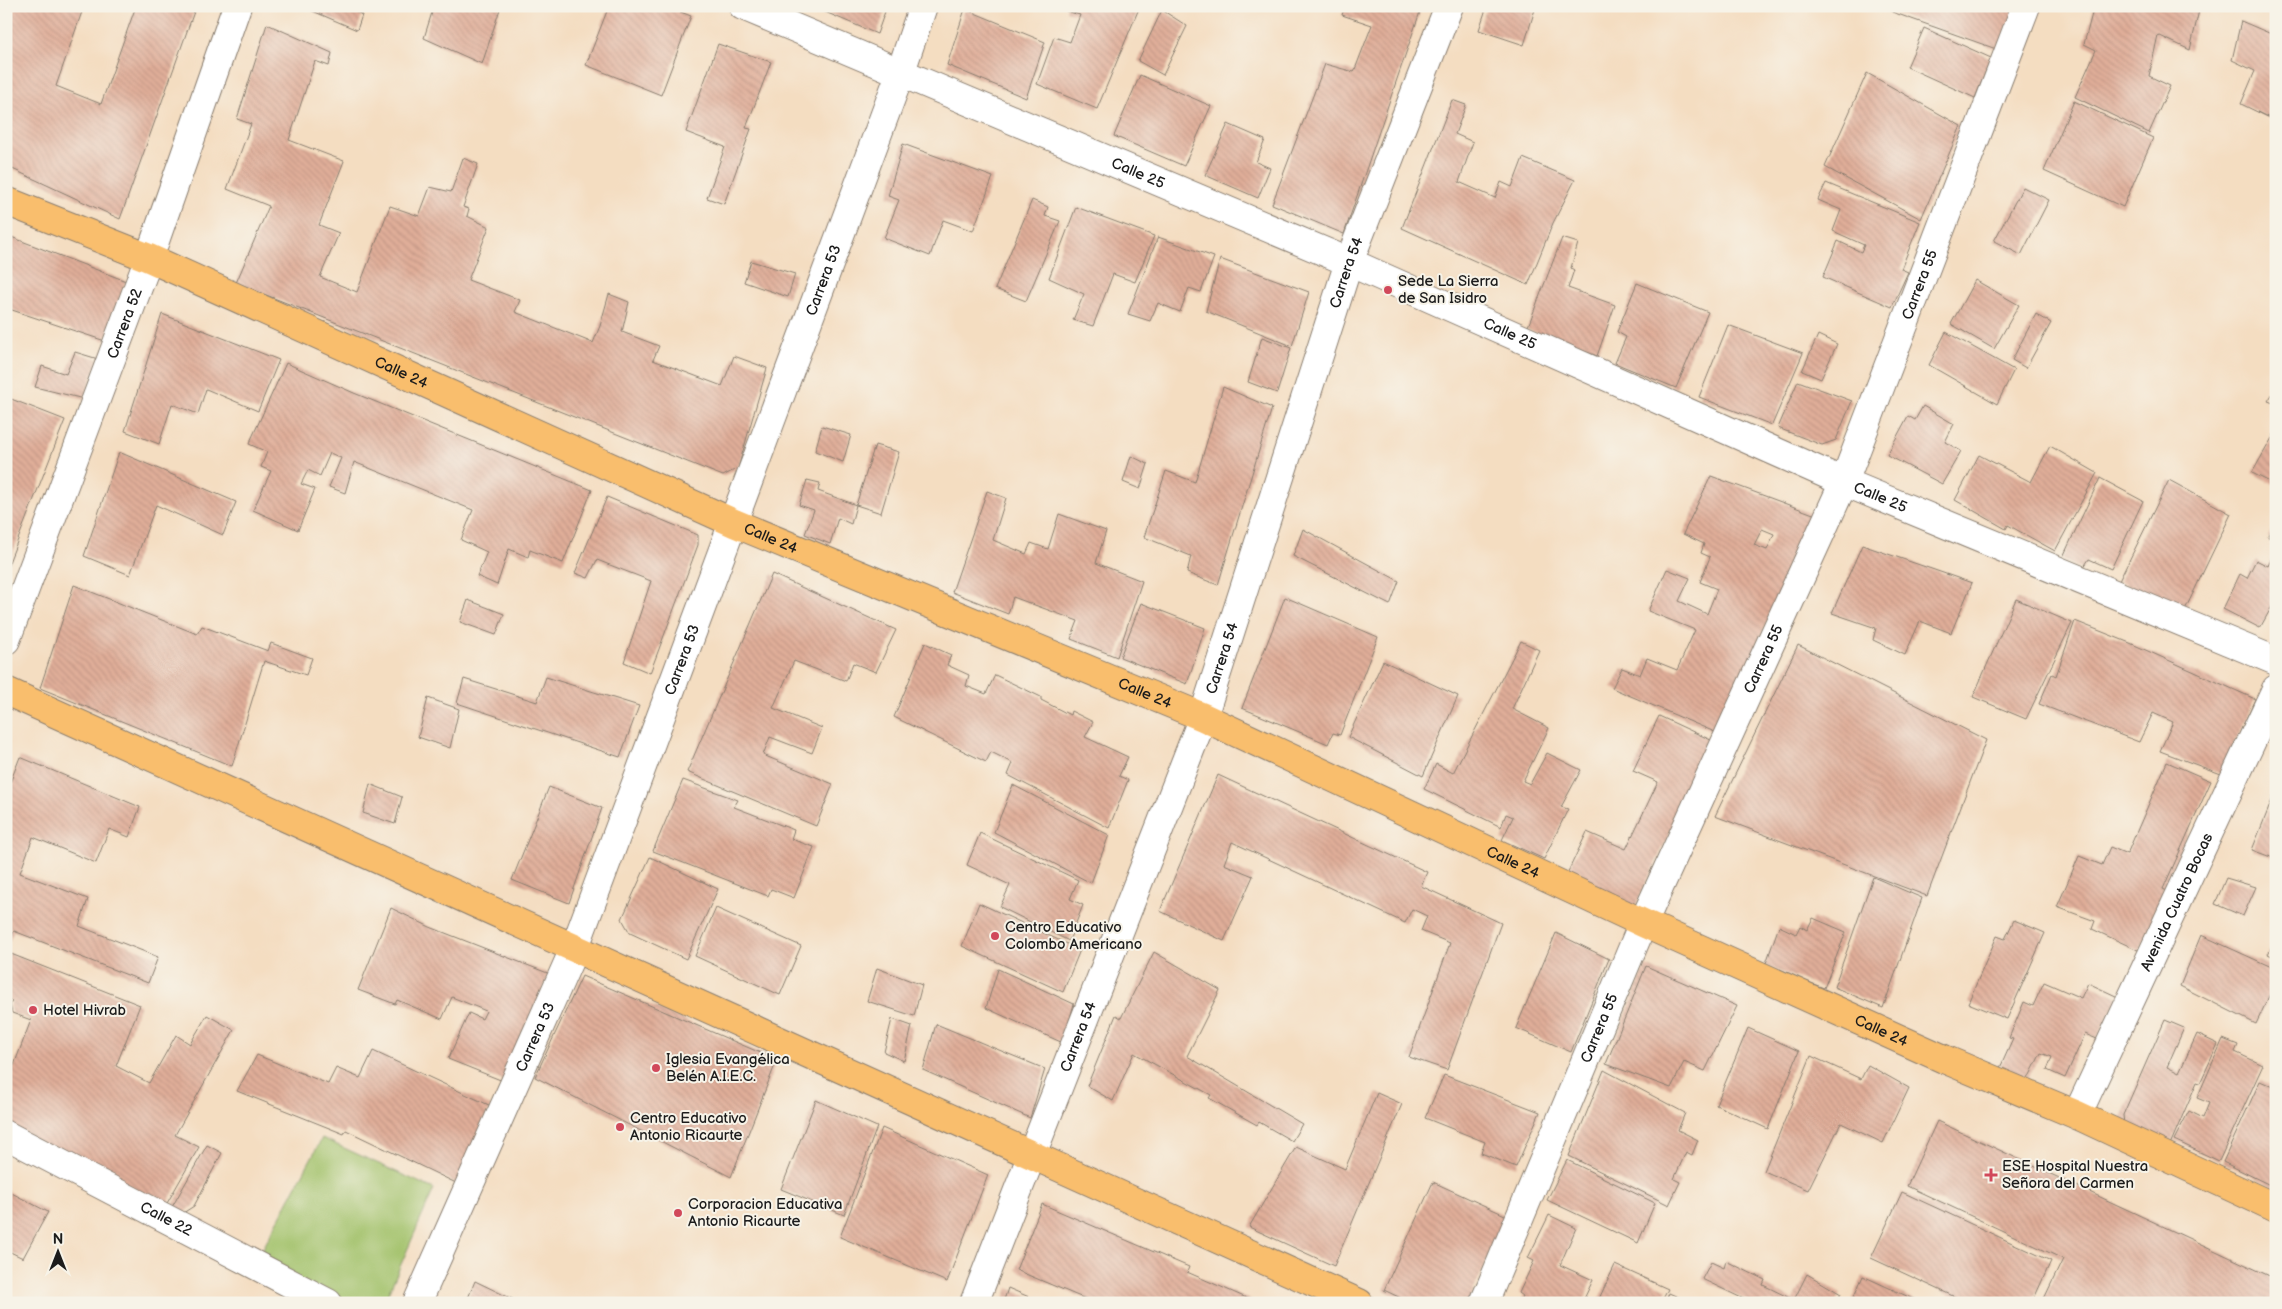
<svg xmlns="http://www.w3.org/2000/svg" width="2282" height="1309" viewBox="0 0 2282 1309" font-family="'Balsamiq Sans',sans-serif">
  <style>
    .park { fill: #a1c169; stroke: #5e6e42 }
    .building { fill: url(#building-back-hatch); fill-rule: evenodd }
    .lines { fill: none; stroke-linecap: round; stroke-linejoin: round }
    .minor-casing { stroke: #887c6e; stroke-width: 30 }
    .major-casing { stroke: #887c6e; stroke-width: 30 }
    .minor { stroke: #fff; stroke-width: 28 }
    .major { stroke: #f9be6d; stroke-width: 28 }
    .poi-dot { fill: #d1495b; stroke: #f7f3e8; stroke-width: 2 }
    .labels { text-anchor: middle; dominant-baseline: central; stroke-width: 4; stroke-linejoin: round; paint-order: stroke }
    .street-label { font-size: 15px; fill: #1c1c1c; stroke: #f7f3e8 }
    .poi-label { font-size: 15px; fill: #1c1c1c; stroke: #f7f3e8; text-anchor: start }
  </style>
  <defs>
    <pattern id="building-back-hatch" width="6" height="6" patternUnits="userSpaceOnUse" patternTransform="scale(1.25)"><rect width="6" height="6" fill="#e0ae99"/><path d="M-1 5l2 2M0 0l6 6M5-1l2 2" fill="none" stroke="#c09583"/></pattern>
  </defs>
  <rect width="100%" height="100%" fill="#f7f3e8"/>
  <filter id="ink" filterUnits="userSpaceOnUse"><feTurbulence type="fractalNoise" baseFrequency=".02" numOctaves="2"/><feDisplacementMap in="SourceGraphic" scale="10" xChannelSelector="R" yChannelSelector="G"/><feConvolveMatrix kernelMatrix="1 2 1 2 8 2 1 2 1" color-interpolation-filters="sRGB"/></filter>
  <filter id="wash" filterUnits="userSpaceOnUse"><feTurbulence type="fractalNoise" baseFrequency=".0096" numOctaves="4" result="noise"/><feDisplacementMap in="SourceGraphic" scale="20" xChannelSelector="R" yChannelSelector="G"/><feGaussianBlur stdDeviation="1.12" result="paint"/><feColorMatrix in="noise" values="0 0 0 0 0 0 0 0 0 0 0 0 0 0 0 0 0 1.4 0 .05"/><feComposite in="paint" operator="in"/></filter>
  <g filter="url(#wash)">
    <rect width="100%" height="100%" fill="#f4ddc1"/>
    <!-- park -->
    <polygon class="park" points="322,1138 434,1189 384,1303 336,1303 260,1254"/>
    <g id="blocks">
      <!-- building -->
      <g class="building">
        <polygon points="6,6 84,6 56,86 101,104 136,6 196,6 120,219 6,166"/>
        <polygon points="301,6 346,6 362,15 357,30"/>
        <polygon points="434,6 501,6 482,64 424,38"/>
        <polygon points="609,6 665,6 691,16 661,95 586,65"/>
        <polygon points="811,6 887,6 877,34"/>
        <polygon points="1067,6 1140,6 1097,109 1037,84 1054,37 1070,42 1080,15 1066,11"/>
        <polygon points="1345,6 1422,6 1344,234 1272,204 1325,64 1354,72 1372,25 1342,15"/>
        <polygon points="1487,6 1536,6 1524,45 1479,30"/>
        <polygon points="1894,6 2016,6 1999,50 1892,12"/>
        <polygon points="2094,6 2200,6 2190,50 2158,35 2149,76 2170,86 2149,133 2075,97 2096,50 2084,44"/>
        <polygon points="965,9 1045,42 1026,98 947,65"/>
        <polygon points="1162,10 1187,26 1163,75 1138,61"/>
        <polygon points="2241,21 2276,36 2276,121 2241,104 2255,71 2232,60"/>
        <polygon points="267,24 332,53 329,66 315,61 289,140 344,161 319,225 339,233 320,277 357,292 390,206 419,216 430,187 451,192 463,158 478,164 463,207 469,209 467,216 489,227 468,280 520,300 515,312 593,343 600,326 609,294 629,302 622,332 659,346 653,360 722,386 734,356 767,368 738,468 723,476 236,283 269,206 227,189 251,124 237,119"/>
        <polygon points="1924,28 1991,58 1975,98 1907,67"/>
        <polygon points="718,44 771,62 746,128 751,129 724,204 707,198 725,147 686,132"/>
        <polygon points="1867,73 1961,126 1921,219 1825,167"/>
        <polygon points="1140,75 1211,106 1184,166 1114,136"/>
        <polygon points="1452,100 1466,105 1455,134 1473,142 1459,182 1495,198 1501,182 1512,187 1523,158 1575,180 1553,223 1528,285 1402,228"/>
        <polygon points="2074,101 2153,138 2123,207 2044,171"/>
        <polygon points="1228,124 1265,140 1256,162 1270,168 1258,198 1205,175"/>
        <polygon points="903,144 993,177 973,231 943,220 930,256 884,238 899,200 888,196"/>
        <polygon points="1826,183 1920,222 1901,269 1908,272 1892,307 1823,277 1838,241 1861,252 1864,245 1833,231 1841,210 1818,200"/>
        <polygon points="2023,187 2049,200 2021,255 1994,241"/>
        <polygon points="1032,200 1048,207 1045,216 1060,221 1026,301 995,289"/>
        <polygon points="1076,207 1154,236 1135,282 1113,274 1093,326 1073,320 1084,294 1049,278"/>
        <polygon points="6,235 126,281 105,341 6,308"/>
        <polygon points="1158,237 1214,257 1201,292 1189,288 1180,312 1158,303 1150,321 1128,314"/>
        <polygon points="1562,238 1578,243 1571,268 1574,270 1568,288 1615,305 1597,356 1527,329"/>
        <polygon points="1220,259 1309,292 1292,346 1206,311"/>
        <polygon points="751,261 795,274 788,297 744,282"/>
        <polygon points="1975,280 2019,305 1994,349 1951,324"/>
        <polygon points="1637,283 1708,312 1676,388 1615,363 1626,337 1617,332"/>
        <polygon points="162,314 279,360 258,411 206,389 198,414 172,404 159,444 125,431"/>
        <polygon points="2036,314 2051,323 2026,368 2012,360"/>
        <polygon points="1728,325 1803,353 1772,425 1699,397"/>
        <polygon points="1946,332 2014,370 1997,404 1929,365"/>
        <polygon points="1818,335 1837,344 1821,379 1802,371"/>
        <polygon points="1262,337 1291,348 1277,393 1248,382"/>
        <polygon points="75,352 98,359 84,399 35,387 42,366 66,374"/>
        <polygon points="286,363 354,393 592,490 563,563 530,550 528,557 509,549 497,585 477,576 487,552 461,540 473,510 354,462 345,493 329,487 341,458 330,453 320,476 308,470 301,484 315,489 298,530 253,510 271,471 261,467 267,452 249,444"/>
        <polygon points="1798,381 1852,401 1836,440 1822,445 1778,428"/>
        <polygon points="1223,387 1272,408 1218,585 1187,573 1191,556 1144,537 1166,471 1195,482"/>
        <polygon points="2276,388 2276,404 2268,401"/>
        <polygon points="6,397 65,420 6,570"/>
        <polygon points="1923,406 1954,424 1945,442 1961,451 1942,484 1887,455 1908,416 1915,420"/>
        <polygon points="822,426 851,435 843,462 815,451"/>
        <polygon points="2276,431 2276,485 2252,473"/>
        <polygon points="875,445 899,452 881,513 856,505"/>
        <polygon points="2050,446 2097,473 2055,551 2008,525 2006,529 1955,500 1979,455 2031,482"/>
        <polygon points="119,452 236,502 223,535 156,505 130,575 84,556"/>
        <polygon points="1131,456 1148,464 1140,489 1123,482"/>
        <path d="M 1711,476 L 1816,515 L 1717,733 L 1612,688 L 1622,668 L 1640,675 L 1647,658 L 1677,670 L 1695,630 L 1648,611 L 1667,569 L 1690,578 L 1679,601 L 1707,614 L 1717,589 L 1700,582 L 1710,557 L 1701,553 L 1704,544 L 1683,534 ZM 1762,529 L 1774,534 L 1767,550 L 1754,545 Z"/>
        <polygon points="2100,478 2143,501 2111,569 2089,559 2082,570 2062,559"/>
        <polygon points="807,480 820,483 818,491 856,505 851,524 838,518 830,544 805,534 814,510 799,505"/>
        <polygon points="2169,480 2231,514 2183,614 2119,581"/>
        <polygon points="987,491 1006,498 993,540 1026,554 1031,543 1048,549 1059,514 1106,531 1096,563 1142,581 1117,657 1071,639 1078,621 1013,597 1008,614 952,592"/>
        <polygon points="607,497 698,535 698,545 650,673 624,662 651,581 597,560 588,578 575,573"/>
        <polygon points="2276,522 2276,540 2268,537"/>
        <polygon points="1303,529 1399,581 1390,605 1293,556"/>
        <polygon points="1862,545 1972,583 1951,633 1920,621 1905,655 1873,640 1876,628 1832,613"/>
        <polygon points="2276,550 2276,599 2260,628 2223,609 2240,574 2247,578 2256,560 2268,566"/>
        <polygon points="772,574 896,630 876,672 853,663 846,681 794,661 773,708 822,728 812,753 770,737 763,755 833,784 816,826 687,772"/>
        <polygon points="74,585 197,634 202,626 268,651 271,643 312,658 306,675 264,661 232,766 40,688"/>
        <polygon points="1285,597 1378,637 1340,735 1333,733 1328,744 1242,708"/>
        <polygon points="2016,599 2072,623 2026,719 1973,697"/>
        <polygon points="468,600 504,614 496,635 460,622"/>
        <polygon points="1141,603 1205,628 1187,684 1120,657"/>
        <polygon points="2075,621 2130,643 2255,699 2221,774 2160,751 2173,722 2153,713 2139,742 2039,704 2052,674 2056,676"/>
        <polygon points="1521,641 1539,650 1512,709 1549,728 1523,781 1530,784 1547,753 1581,770 1561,807 1568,809 1544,859 1502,840 1513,817 1506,814 1501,827 1424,789 1436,764 1453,773"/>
        <polygon points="925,643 951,655 947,665 969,675 966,686 986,694 995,675 1041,697 1041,700 1070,715 1071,711 1093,722 1085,737 1128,757 1119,776 1128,780 1109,828 1008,775 1013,763 991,752 986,762 894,717"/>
        <polygon points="1798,645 1986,740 1927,896 1715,816"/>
        <polygon points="1383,661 1458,696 1423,776 1348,737"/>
        <polygon points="546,677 639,706 620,757 457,703 464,679 537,702"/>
        <polygon points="428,698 459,709 450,748 418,737"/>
        <polygon points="1659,716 1713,741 1633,911 1564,880 1587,832 1626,849 1658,782 1633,771"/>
        <polygon points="20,757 140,807 129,837 109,829 96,863 33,837 20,873 88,899 79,926 158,957 148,983 14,931 6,948 6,793"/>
        <polygon points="2167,762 2211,781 2163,889 2167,891 2140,951 2092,929 2095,921 2057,907 2079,856 2102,865 2110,847 2127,854"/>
        <polygon points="1218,775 1427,872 1421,886 1501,923 1447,1070 1409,1057 1450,943 1421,931 1427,916 1412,909 1405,923 1232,842 1224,864 1253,876 1224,941 1160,911"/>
        <polygon points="683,780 738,800 734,807 794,830 791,839 814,847 794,898 771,889 768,896 653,851"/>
        <polygon points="370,784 402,797 395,824 363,813"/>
        <polygon points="1013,785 1109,835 1091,883 994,832"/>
        <polygon points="549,787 602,808 569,903 512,880"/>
        <polygon points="2276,790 2276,859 2252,850"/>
        <polygon points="980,833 1078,880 1070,899 1083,905 1069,941 1000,907 1010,885 967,865"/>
        <polygon points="650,857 718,889 686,959 630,933 622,919"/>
        <polygon points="1873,877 1922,898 1883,1008 1834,987"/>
        <polygon points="2226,878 2256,887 2243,916 2215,904"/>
        <polygon points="979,903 1080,950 1063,992 962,946"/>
        <polygon points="391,908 430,927 550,974 503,1081 448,1059 469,1013 482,1019 486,1011 452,997 442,1019 397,1000 395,1004 358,990"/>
        <polygon points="716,908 801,946 780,995 695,956"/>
        <polygon points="1813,918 1846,932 1824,988 1765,966 1779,926 1796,934 1800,926 1807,930"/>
        <polygon points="2014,920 2045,933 2007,1019 1968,1003 1997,936 2005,939"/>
        <polygon points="1556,933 1609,959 1571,1052 1516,1028"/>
        <polygon points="2201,935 2276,969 2276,996 2270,994 2256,1024 2180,986"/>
        <polygon points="2276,939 2276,958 2268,954"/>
        <polygon points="6,952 140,1005 116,1066 149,1083 176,1035 190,1044 207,1015 234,1030 175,1135 199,1147 166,1205 6,1126 6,1080 8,1081 31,1020 12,1013 10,1005 12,1001 6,998"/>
        <polygon points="1154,952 1220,990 1187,1056 1302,1124 1292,1141 1259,1122 1257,1125 1209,1098 1211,1095 1134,1053 1113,1101 1087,1086 1116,1015 1121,1018"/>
        <polygon points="1646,966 1737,1006 1705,1071 1684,1062 1671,1088 1606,1064"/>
        <polygon points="877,968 922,985 914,1016 867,1001"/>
        <polygon points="998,969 1074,1004 1063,1043 986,1008"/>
        <polygon points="582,976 777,1060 731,1177 535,1077"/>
        <polygon points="2044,982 2081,998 2088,983 2118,997 2097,1039 2085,1034 2065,1078 2047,1070 2052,1057 2041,1053 2027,1081 2000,1068 2013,1039 2009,1038 2024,1002 2033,1006"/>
        <polygon points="892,1019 912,1026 904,1061 884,1052"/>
        <polygon points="2165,1020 2184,1028 2167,1067 2179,1073 2197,1034 2218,1044 2200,1083 2197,1082 2169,1147 2124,1125 2123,1115"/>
        <polygon points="936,1024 1045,1069 1030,1118 923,1070"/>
        <polygon points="1748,1028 1799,1051 1768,1129 1716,1105"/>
        <polygon points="2223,1039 2238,1045 2235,1052 2263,1065 2219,1161 2174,1140 2189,1111 2203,1118 2209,1103 2197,1098"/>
        <polygon points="373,1051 491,1106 456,1183 346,1130 344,1134 237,1091 257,1055 328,1084 336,1068 360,1078"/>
        <polygon points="1811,1056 1861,1079 1868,1065 1909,1088 1883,1143 1841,1123 1808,1190 1764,1171"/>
        <polygon points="1604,1070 1685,1113 1678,1130 1698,1140 1692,1155 1686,1152 1674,1179 1680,1182 1669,1205 1569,1156"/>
        <polygon points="1444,1075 1540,1112 1516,1167 1481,1153 1485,1142 1425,1118"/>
        <polygon points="2260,1081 2276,1088 2276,1188 2223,1162"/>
        <polygon points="1377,1093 1402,1104 1334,1266 1249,1227 1296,1147 1345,1169"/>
        <polygon points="816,1100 877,1127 844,1215 781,1189"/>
        <polygon points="1937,1121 2276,1279 2276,1303 2042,1303 2063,1259 1907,1186"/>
        <polygon points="882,1128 988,1175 947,1282 840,1237"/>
        <polygon points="207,1145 222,1153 194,1206 183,1213 172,1207"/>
        <polygon points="1567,1160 1655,1203 1638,1243 1547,1200"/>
        <polygon points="1433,1182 1507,1216 1468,1303 1411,1303 1384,1290"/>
        <polygon points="6,1190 48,1212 23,1258 6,1250"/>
        <polygon points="1902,1192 2051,1261 2032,1303 1968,1303 1871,1258"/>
        <polygon points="1042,1204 1189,1267 1187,1272 1258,1303 1095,1303 1016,1270"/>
        <polygon points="1549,1215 1576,1228 1560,1265 1593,1280 1582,1303 1520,1303 1523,1296 1519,1293 1534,1261 1528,1258"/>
        <polygon points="1726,1261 1765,1280 1763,1285 1794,1300 1807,1274 1841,1294 1836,1303 1752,1303 1702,1279 1711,1262 1724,1268"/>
        <polygon points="1615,1265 1668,1289 1661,1303 1597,1303"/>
        <polygon points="1863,1276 1922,1303 1851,1303"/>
        <polygon points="475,1281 504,1295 521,1303 466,1303"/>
        <polygon points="1008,1288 1043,1303 1003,1303"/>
        <polygon points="1669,1293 1687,1301 1687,1303 1665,1303"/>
      </g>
    </g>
  </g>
  <g filter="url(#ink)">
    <use href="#blocks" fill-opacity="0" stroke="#887c6e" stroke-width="1"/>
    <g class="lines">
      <!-- minor casing -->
      <g class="minor-casing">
        <g id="minor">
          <path id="s1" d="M 743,6 L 1349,262 L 1844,482 L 2276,661"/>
          <path id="s2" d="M 6,640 L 149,258 L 237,6"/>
          <path id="s3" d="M 2077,1115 L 2276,689"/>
          <path id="s4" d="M 6,1135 L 328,1303"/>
          <path id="s5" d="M 417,1303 L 575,947 L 900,74 L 923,6"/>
          <path id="s6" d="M 974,1303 L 1203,717 L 1349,262 L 1449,6"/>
          <path id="s7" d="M 1484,1303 L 1643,923 L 1844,482 L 2026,6"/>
        </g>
      </g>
      <!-- major casing -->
      <g class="major-casing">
        <g id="major">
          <path id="s8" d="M 6,201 L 149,258 L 734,523 L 1203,717 L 1643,923 L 1944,1059 L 2077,1115 L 2276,1208"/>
          <polyline points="6,691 1359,1303"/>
        </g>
      </g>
      <!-- minor -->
      <use href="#minor" class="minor"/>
      <!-- major -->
      <use href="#major" class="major"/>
    </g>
  </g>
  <!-- markers -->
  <g class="poi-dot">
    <circle cx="1388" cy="290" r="5"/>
    <circle cx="995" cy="936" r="5"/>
    <circle cx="33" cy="1010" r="5"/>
    <circle cx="656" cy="1068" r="5"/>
    <circle cx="620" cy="1127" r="5"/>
    <path d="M1988.5 1167.5h5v5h5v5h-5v5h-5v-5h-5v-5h5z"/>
    <circle cx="678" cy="1213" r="5"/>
  </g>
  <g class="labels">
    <!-- street labels -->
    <g class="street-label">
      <text stroke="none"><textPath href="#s1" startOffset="429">Calle 25</textPath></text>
      <text stroke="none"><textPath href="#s6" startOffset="1096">Carrera 54</textPath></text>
      <text stroke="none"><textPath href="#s5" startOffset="1101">Carrera 53</textPath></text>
      <text stroke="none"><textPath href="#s7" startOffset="1108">Carrera 55</textPath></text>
      <text stroke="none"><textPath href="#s2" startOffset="338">Carrera 52</textPath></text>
      <text stroke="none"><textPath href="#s1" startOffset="834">Calle 25</textPath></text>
      <text stroke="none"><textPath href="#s8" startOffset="431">Calle 24</textPath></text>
      <text stroke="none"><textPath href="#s1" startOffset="1239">Calle 25</textPath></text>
      <text stroke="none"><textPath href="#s8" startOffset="836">Calle 24</textPath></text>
      <text stroke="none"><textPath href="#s6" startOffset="691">Carrera 54</textPath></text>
      <text stroke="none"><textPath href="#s7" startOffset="702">Carrera 55</textPath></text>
      <text stroke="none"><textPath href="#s5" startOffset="696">Carrera 53</textPath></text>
      <text stroke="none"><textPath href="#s8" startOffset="1241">Calle 24</textPath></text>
      <text stroke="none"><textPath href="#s8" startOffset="1646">Calle 24</textPath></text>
      <text stroke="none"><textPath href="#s3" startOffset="235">Avenida Cuatro Bocas</textPath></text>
      <text stroke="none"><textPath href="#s7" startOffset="298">Carrera 55</textPath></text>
      <text stroke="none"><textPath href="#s8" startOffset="2051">Calle 24</textPath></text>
      <text stroke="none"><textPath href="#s5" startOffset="291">Carrera 53</textPath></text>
      <text stroke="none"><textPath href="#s6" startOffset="286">Carrera 54</textPath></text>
      <text stroke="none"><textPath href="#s4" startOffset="181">Calle 22</textPath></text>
    </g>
    <!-- poi labels -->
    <g class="poi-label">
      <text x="1398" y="281">Sede La Sierra<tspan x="1398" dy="17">de San Isidro</tspan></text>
      <text x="1005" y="927">Centro Educativo<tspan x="1005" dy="17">Colombo Americano</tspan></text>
      <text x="43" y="1010">Hotel Hivrab</text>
      <text x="666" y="1059">Iglesia Evangélica<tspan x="666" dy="17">Belén A.I.E.C.</tspan></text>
      <text x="630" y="1118">Centro Educativo<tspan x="630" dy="17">Antonio Ricaurte</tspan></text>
      <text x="2002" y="1166">ESE Hospital Nuestra<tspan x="2002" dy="17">Señora del Carmen</tspan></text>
      <text x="688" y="1204">Corporacion Educativa<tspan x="688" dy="17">Antonio Ricaurte</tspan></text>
    </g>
  </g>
  <!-- margin -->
  <rect width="2282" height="1309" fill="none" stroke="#f7f3e8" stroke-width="25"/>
  <!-- north arrow -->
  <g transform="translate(58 1252)" stroke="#f7f3e8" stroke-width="4" paint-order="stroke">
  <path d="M0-4L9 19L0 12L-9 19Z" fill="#1c1c1c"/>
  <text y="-8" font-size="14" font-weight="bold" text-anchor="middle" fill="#1c1c1c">N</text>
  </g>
</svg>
